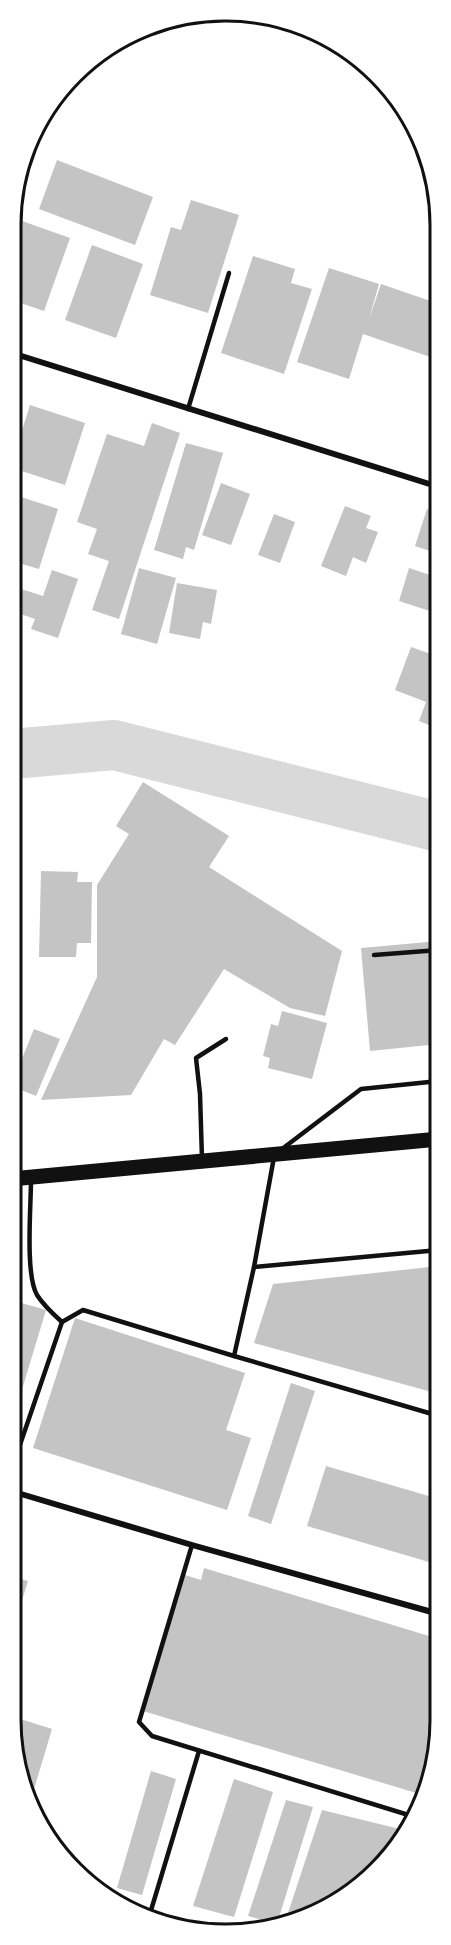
<svg xmlns="http://www.w3.org/2000/svg" width="451" height="1945" viewBox="0 0 451 1945" font-family="'Libre Baskerville',serif">
  <style>
    .lines { fill: none; stroke-linecap: round; stroke-linejoin: round }
    .river { stroke: #d9d9d9; stroke-width: 50 }
    .building { fill: #c4c4c4 }
    .service { stroke: #111; stroke-width: 4.5 }
    .minor { stroke: #111; stroke-width: 6 }
    .primary { stroke: #111; stroke-width: 15 }
    .rim { fill: none; stroke: #111; stroke-width: 3 }
  </style>
  <rect width="100%" height="100%" fill="#fff"/>
  <g class="lines">
    <!-- river -->
    <polyline class="river" points="12,754 114,745 439,827"/>
  </g>
  <!-- building -->
  <g class="building">
    <polygon points="57,160 153,197 135,245 39,209"/>
    <polygon points="191,200 239,215 208,313 150,295 171,227 181,230"/>
    <polygon points="22,221 70,238 44,311 12,300 12,248"/>
    <polygon points="92,245 143,264 116,338 65,320"/>
    <polygon points="253,256 295,269 291,283 312,289 284,374 221,353"/>
    <polygon points="329,268 379,284 369,319 381,284 439,304 439,360 363,334 349,379 297,362"/>
    <polygon points="30,405 85,423 65,485 12,468 12,462"/>
    <polygon points="152,423 180,433 119,619 92,610 109,561 88,554 97,529 77,522 107,434 144,446"/>
    <polygon points="186,443 223,453 194,550 186,547 183,559 154,550"/>
    <polygon points="221,483 250,494 231,545 202,535"/>
    <polygon points="12,494 58,509 39,569 12,561"/>
    <polygon points="345,506 371,516 366,528 378,532 366,563 353,557 346,576 321,566"/>
    <polygon points="427,509 439,512 439,554 415,546"/>
    <polygon points="274,514 295,522 280,563 258,555"/>
    <polygon points="139,568 176,578 157,644 121,634"/>
    <polygon points="409,568 439,578 439,614 399,601"/>
    <polygon points="52,570 78,579 58,638 31,629 35,619 12,611 12,596 15,587 43,596"/>
    <polygon points="177,583 217,590 211,624 203,622 200,639 169,633"/>
    <polygon points="411,647 439,657 439,729 419,721 426,702 395,690"/>
    <polygon points="143,782 229,836 209,867 342,951 325,1016 290,1008 224,969 175,1045 164,1039 131,1095 41,1100 97,977 97,885 129,834 116,826"/>
    <polygon points="41,871 78,872 77,882 92,882 91,943 77,943 76,957 39,957"/>
    <polygon points="439,941 439,1044 370,1051 361,948"/>
    <polygon points="282,1011 327,1023 312,1079 268,1068 270,1058 263,1056 271,1024 278,1026"/>
    <polygon points="34,1029 60,1039 36,1096 11,1086"/>
    <polygon points="439,1266 439,1394 254,1343 273,1284"/>
    <polygon points="11,1300 46,1310 11,1426"/>
    <polygon points="75,1318 245,1373 226,1430 251,1438 227,1510 33,1448"/>
    <polygon points="291,1383 315,1391 271,1524 248,1516"/>
    <polygon points="326,1466 439,1499 439,1565 307,1526"/>
    <polygon points="204,1568 439,1639 439,1748 423,1795 143,1711 185,1575 201,1580"/>
    <polygon points="11,1576 28,1581 11,1636"/>
    <polygon points="11,1716 52,1729 29,1806 27,1801"/>
    <polygon points="151,1771 176,1779 142,1895 117,1888"/>
    <polygon points="234,1779 273,1792 234,1917 193,1906"/>
    <polygon points="286,1800 313,1807 277,1924 248,1916"/>
    <polygon points="322,1810 408,1831 357,1890 289,1923 285,1922"/>
  </g>
  <g class="lines">
    <!-- service -->
    <g class="service">
      <polyline points="188,409 229,273"/>
      <polyline points="374,955 439,950"/>
      <polyline points="282,1149 361,1089 439,1081"/>
      <polyline points="202,1159 200,1094 196,1058 226,1039"/>
      <path d="M 31,1180 C 31,1207 25,1274 37,1295 C 44,1306 53,1314 62,1322"/>
      <polyline points="254,1267 439,1250"/>
      <polyline points="234,1356 439,1416"/>
      <polyline points="11,1471 62,1322 83,1310 234,1356 254,1267 274,1157"/>
      <polyline points="192,1545 139,1722 152,1736 415,1817"/>
      <polyline points="149,1917 199,1751"/>
    </g>
    <!-- minor -->
    <g class="minor">
      <polyline points="12,353 439,487"/>
      <polyline points="11,1491 192,1545 439,1614"/>
    </g>
    <!-- primary -->
    <polyline class="primary" points="11,1179 439,1139"/>
  </g>
  <!-- crop -->
  <path d="M0 0H451V1945H0ZM225 21H226A204 204 0 0 1 430 225V1720A204 204 0 0 1 226 1924H225A204 204 0 0 1 21 1720V225A204 204 0 0 1 225 21Z" fill="#fff" fill-rule="evenodd"/>
  <path class="rim" d="M225 21H226A204 204 0 0 1 430 225V1720A204 204 0 0 1 226 1924H225A204 204 0 0 1 21 1720V225A204 204 0 0 1 225 21Z"/>
</svg>
